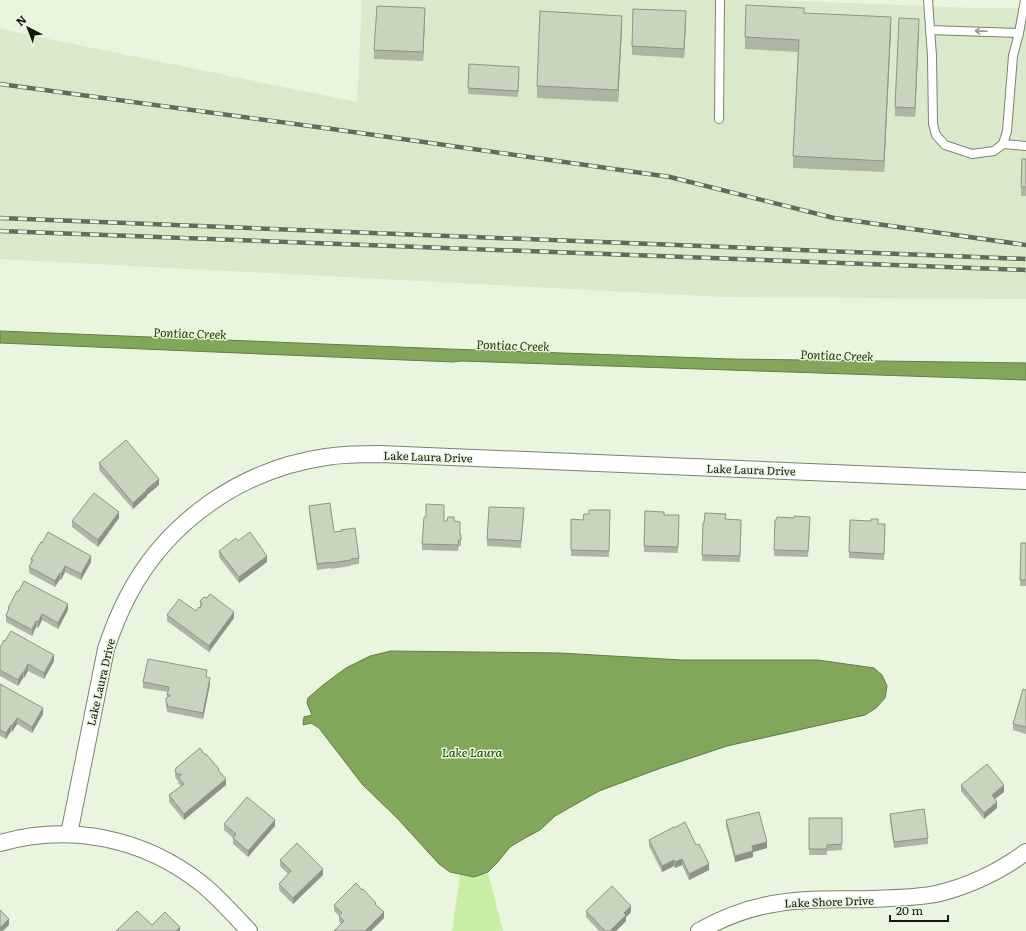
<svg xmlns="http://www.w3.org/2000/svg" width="1026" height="931" viewBox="0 0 1026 931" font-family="Literata,serif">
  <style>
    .built { fill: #dae9cc }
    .green { fill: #c9eea6 }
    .water { fill: #82a75a; stroke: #617c44 }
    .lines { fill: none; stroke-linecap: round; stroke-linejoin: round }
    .service-casing { stroke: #798470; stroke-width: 10 }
    .minor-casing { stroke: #798470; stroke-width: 18 }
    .service { stroke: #fff; stroke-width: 8 }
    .minor { stroke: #fff; stroke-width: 16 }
    .rail-casing { stroke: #636a5d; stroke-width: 4.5 }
    .rail { stroke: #e9f5df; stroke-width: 3; stroke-dasharray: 9; stroke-linecap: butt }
    .wall { fill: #acb6a3 }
    .shaded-wall { fill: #8c9485 }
    .building { fill: #c8d4be; stroke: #8c9485 }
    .oneway { stroke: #959793 }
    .labels { text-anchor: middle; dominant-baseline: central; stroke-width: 3; stroke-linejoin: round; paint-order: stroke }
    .street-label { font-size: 11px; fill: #141810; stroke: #e9f5df }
    .water-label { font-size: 12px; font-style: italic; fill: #223900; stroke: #e9f5df }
  </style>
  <rect width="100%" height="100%" fill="#e9f5df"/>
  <!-- built -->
  <polygon class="built" points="362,0 774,0 973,8 1026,8 1026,299 724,297 0,259 0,29 357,102"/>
  <!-- green -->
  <polygon class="green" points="488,872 503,931 452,931 460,875 474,877"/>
  <!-- water -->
  <g class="water">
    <polygon points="0,331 448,349 732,359 1026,363 1026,380 461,361 453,362 0,343"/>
    <polygon points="391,651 560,653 682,660 818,660 874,668 882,675 887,686 885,698 876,708 865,715 727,746 661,768 599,791 555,816 540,830 525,838 510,847 497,863 488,872 474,877 450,872 439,864 398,819 362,784 319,728 311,723 303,725 304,717 312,715 307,703 308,698 323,685 346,668 370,656"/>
  </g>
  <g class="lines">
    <!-- service casing -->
    <g class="service-casing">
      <g id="service">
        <polyline points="928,0 932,56 933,124 936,135 945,145 972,154 994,151 1003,144 1007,131 1013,56 1019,33 1025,0"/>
        <polyline points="930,30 1019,33"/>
        <polyline points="719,119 720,0"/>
        <polyline points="1003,144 1026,146"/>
      </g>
    </g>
    <!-- minor casing -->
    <g class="minor-casing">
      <g id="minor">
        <path d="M 69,834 L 106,649 C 112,631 119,613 128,596 C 167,521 242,469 326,457 C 344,454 362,454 380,454 L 1026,481"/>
        <path d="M 0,843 C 71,823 144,838 202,884 C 219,898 234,915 249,931"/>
        <path d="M 699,931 C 724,917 750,907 779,903 C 808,898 839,900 869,899 C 892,898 914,898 936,894 C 969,886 999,872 1026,852"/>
      </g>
    </g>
    <!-- service -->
    <use href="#service" class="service"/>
    <!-- minor -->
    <use href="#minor" class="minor"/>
    <!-- rail casing -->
    <g class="rail-casing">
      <g id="rail">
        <polyline points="0,84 332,129 670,177 834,218 1026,245"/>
        <polyline points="0,218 1026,259"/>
        <polyline points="0,231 1026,270"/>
      </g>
    </g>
    <!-- rail -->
    <use href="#rail" class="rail"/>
  </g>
  <!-- wall -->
  <g class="wall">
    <polygon points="804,13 891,29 884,172 793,168 793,156 798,52 745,49 745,37"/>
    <polygon points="425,17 423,61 374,59 374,50"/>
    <polygon points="686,20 684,58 632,55 632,46"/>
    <polygon points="622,27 618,102 537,98 537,86"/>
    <polygon points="919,28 915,117 895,116 895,107"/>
    <polygon points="469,64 519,73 518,97 468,94"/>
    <polygon points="1026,159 1026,196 1021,196 1021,187"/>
    <polygon points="99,463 159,485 147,495 147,496 133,509 99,470"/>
    <polygon points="309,506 334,532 338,532 359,558 359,564 351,565 351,566 331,569 331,568 317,570 309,512"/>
    <polygon points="610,510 609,557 571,556 571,519 583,520 589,514"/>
    <polygon points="645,511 664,515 679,515 678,553 644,552"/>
    <polygon points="524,514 521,548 487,546 487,539"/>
    <polygon points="119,518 98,547 72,527 72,521"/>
    <polygon points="794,518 810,523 808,557 774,556 774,550"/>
    <polygon points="726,519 741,520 740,562 702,561 703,523"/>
    <polygon points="444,521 454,521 460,535 461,541 461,546 459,546 458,551 422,550 422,544"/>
    <polygon points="871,521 878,524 885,531 884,560 849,558 849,552"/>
    <polygon points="238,541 267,562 239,583 219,557 219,551"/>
    <polygon points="1026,543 1026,586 1020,586 1020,580"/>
    <polygon points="31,559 91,562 81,580 65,572 61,580 60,579 55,587 29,573 29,567 31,562"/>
    <polygon points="200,601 234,618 209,652 167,621 167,615 196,611 200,607"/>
    <polygon points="8,608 68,610 58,629 42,620 38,628 36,627 32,636 6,622 6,616 8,611"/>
    <polygon points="0,648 54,661 44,679 28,671 24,678 23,678 18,686 0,676"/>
    <polygon points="207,677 210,684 203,719 167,712 167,710 166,708 166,702 168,692 143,688 143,682"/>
    <polygon points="0,684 43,714 32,733 17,724 12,732 11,731 6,739 0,736"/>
    <polygon points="1026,690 1026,734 1013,730 1013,724"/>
    <polygon points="175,771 219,771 226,785 184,820 169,802 169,795 181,786 178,783 178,780 177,780 175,777"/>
    <polygon points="961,785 1004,792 995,799 997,808 984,819 961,791"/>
    <polygon points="890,814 928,838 928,844 894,848 890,820"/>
    <polygon points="809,818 842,818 842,850 827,851 827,855 809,855"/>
    <polygon points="726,820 767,848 753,852 753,857 735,862 726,826"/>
    <polygon points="224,824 275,826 248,857 233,844 233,838 224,830"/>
    <polygon points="674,828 696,845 709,870 689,880 682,865 675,868 674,866 662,872 649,846 649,840"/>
    <polygon points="280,860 323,875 293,904 279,890 279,884 288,874 280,866"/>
    <polygon points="334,905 376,905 384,918 371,931 334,931 341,924 339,922 339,916 334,911"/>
    <polygon points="586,911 631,912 626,917 626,921 616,931 599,931 586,917"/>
  </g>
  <!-- shaded-wall -->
  <g class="shaded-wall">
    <polygon points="425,8 425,17 423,61 423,52"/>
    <polygon points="686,11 686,20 684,58 684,49"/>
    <polygon points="622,16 622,27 618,102 618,90"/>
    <polygon points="891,17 891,29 884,172 884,161"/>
    <polygon points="919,19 919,28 915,117 915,108"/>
    <polygon points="159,479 159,485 147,495 147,496 133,509 133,503 146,490"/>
    <polygon points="119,512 119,518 98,547 98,540"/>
    <polygon points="91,556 91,562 81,580 81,574"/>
    <polygon points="267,556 267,562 239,583 239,577"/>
    <polygon points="65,566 65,572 61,580 61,574"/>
    <polygon points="60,573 60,579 55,587 55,581"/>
    <polygon points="68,604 68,610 58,629 58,623"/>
    <polygon points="234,612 234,618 209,652 209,646"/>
    <polygon points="42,614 42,620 38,628 38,622"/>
    <polygon points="36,621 36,627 32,636 32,630"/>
    <polygon points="54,655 54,661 44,679 44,673"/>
    <polygon points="28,664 28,671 24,678 24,672"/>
    <polygon points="23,672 23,678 18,686 18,680"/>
    <polygon points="210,678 210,684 203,719 203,713"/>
    <polygon points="43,708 43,714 32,733 32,727"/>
    <polygon points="17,718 17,724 12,732 12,726"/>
    <polygon points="11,725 11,731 6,739 6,733"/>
    <polygon points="226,779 226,785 184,820 184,814"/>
    <polygon points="1004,785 1004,792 992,801 992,795"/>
    <polygon points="997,802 997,808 984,819 984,813"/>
    <polygon points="275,820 275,826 248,857 248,851"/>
    <polygon points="767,842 767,848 753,852 753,857 735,862 735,856 752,846"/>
    <polygon points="682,859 682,865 675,868 675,862"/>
    <polygon points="674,860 674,866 662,872 662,866"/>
    <polygon points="709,864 709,870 689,880 689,874"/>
    <polygon points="323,869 323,875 293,904 293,898"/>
    <polygon points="631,906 631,912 626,917 626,921 616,931 610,931 624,913"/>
    <polygon points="384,912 384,918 371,931 365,931"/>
    <polygon points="9,919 9,925 3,931 0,931 0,928"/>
    <polygon points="180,927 180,931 176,931"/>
  </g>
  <!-- building -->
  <g class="building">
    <polygon points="746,5 804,8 804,13 891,17 884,161 793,156 799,40 745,37"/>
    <polygon points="377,6 425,8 423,52 374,50"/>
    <polygon points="633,9 686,11 684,49 632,46"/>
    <polygon points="540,11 622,16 618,90 537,86"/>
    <polygon points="899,18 919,19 915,108 895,107"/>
    <polygon points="469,64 519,67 518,91 468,88"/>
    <polygon points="1022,159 1026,159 1026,187 1021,187"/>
    <polygon points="126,440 159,479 146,490 147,490 133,503 99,463"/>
    <polygon points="94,493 119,512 98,540 72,521"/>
    <polygon points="330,503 334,532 342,531 341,530 355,528 359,558 351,559 351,560 331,563 331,562 317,564 309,506"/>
    <polygon points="426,504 444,505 444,521 447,521 448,517 454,517 454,521 460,522 460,535 461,535 461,540 459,540 458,545 422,544 424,517 426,517"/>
    <polygon points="489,507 524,508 521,541 487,539"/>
    <polygon points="589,510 610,510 609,551 571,550 571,519 583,520 584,514 589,514"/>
    <polygon points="645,511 664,512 664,515 679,515 678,547 644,546"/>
    <polygon points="705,513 726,514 725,519 741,520 740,556 702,555 703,523 704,523"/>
    <polygon points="794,516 810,517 808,551 774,550 775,520 776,520 777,517 794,518"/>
    <polygon points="871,519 878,519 878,524 885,524 884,554 849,552 850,520 871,521"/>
    <polygon points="48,532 91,556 81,574 65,566 61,574 60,573 55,581 29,567 33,560 31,559 41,542 42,543"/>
    <polygon points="250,532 267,556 239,577 219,551 236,538 238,541"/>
    <polygon points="1021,543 1026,543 1026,580 1020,580"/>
    <polygon points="24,581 68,604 58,623 42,614 38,622 36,621 32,630 6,616 9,608 8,608 17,591 19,591"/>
    <polygon points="210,594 234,612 209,646 167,615 179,599 196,611 199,607 200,608 202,605 200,601 204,597 207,598"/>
    <polygon points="11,631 54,655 44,673 28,664 24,672 23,672 18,680 0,670 0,648 4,640 5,641"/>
    <polygon points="148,659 207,670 206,677 210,678 203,713 167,706 168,705 166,702 166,698 170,696 170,695 167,695 169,687 143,682"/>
    <polygon points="0,684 43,708 32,727 17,718 12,726 11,725 6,733 0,730"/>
    <polygon points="1023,689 1026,690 1026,727 1013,724"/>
    <polygon points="200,748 205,755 206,754 219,769 218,770 226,779 184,814 169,795 184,784 178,777 181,775 181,774 177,774 175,771 176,768"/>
    <polygon points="987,764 1004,785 992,795 997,802 984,813 961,785"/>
    <polygon points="247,797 275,820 248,851 233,838 236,834 224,824"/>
    <polygon points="924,809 928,838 894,842 890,814"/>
    <polygon points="759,812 767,842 752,846 753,851 735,856 726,820"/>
    <polygon points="809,818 842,818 842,844 827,845 827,849 809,849"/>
    <polygon points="685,822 696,845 699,844 709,864 689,874 682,859 675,862 674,860 662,866 649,840 674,827 674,828"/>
    <polygon points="297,843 323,869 293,898 279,884 291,871 280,860"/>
    <polygon points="356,883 362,890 363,889 376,903 375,904 384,912 365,931 334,931 344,921 339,916 342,913 334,905"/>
    <polygon points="612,886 631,906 624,913 626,915 610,931 605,931 586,911"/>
    <polygon points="0,910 9,919 0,928"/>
    <polygon points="137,911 152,925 165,912 180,927 176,931 116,931"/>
  </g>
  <!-- one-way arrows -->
  <defs><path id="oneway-shaft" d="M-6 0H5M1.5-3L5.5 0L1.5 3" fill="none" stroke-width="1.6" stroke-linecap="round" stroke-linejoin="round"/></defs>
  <use class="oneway" href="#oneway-shaft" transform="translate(981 31) rotate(-178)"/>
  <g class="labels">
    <!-- street labels -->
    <g class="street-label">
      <text transform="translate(428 456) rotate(2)">Lake Laura Drive</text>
      <text transform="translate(751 469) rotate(2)">Lake Laura Drive</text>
      <text transform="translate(100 682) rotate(-77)">Lake Laura Drive</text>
      <text transform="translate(829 901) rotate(-2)">Lake Shore Drive</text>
    </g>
    <!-- water labels -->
    <g class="water-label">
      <text transform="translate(190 333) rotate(2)">Pontiac Creek</text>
      <text transform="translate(513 345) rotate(2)">Pontiac Creek</text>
      <text transform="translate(837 355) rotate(2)">Pontiac Creek</text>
      <text x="472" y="752">Lake Laura</text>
    </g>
  </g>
  <!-- north arrow -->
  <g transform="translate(28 28) rotate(318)" stroke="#e9f5df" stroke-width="3" paint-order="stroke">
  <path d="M0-3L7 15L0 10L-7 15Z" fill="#141810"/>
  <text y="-6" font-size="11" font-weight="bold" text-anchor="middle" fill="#141810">N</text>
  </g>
  <!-- scale -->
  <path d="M890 915v6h58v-6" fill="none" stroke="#141810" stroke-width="2"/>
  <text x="896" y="915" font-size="12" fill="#141810" stroke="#e9f5df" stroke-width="3" paint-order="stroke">20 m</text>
</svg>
